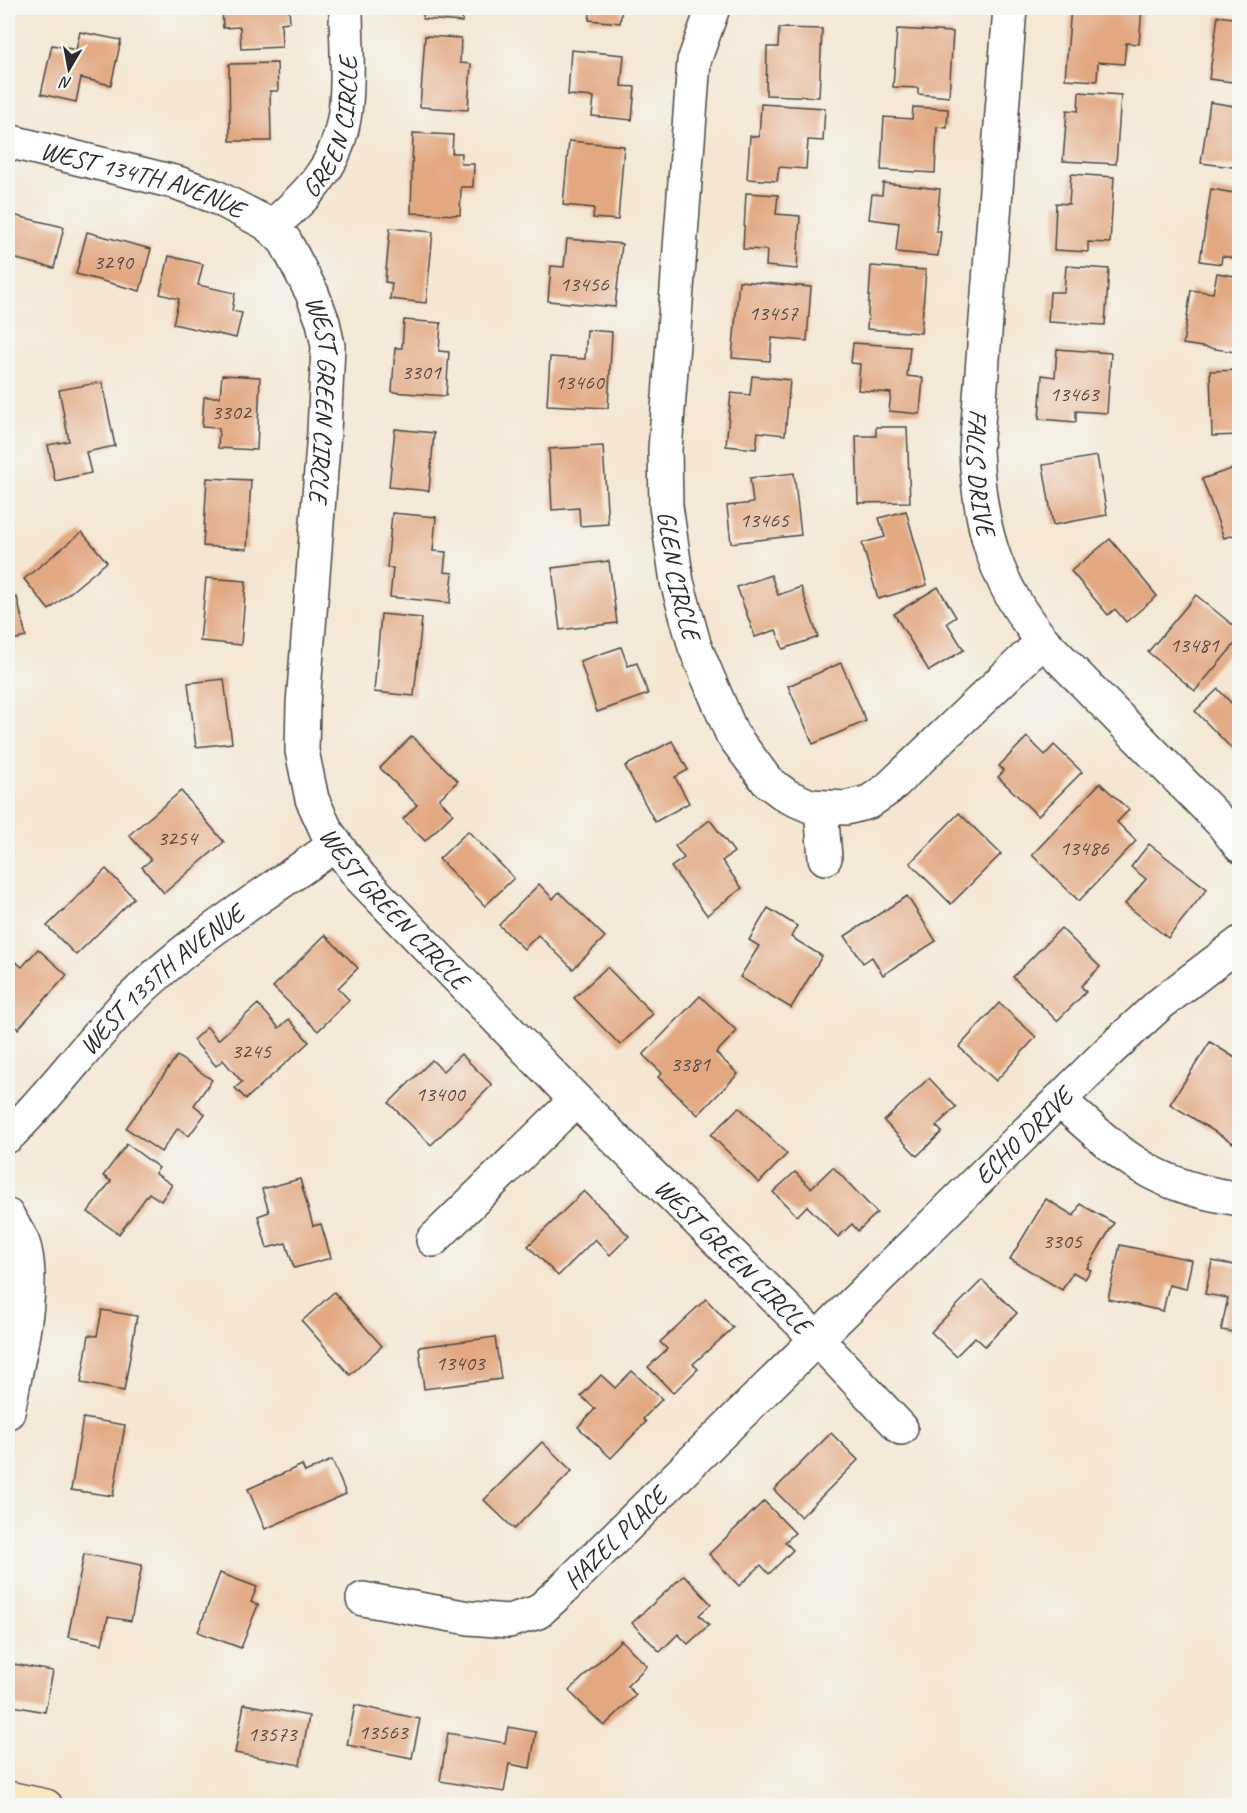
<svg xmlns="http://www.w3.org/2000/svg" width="1247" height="1813" viewBox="0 0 1247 1813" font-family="Caveat,sans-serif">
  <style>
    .building { fill: #e2a882 }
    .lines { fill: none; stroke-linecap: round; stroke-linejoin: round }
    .street-casing { stroke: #494744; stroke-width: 36 }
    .secondary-casing { stroke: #494744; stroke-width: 36 }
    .street { stroke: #fff; stroke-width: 33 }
    .secondary { stroke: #f8e8c3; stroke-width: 33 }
    .labels { text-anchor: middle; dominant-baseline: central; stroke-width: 4.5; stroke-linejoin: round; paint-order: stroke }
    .number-label { font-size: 22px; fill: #594a41 }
    .street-label { font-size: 26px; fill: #2b2b2b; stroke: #f6f6f2 }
  </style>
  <rect width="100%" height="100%" fill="#f6f6f2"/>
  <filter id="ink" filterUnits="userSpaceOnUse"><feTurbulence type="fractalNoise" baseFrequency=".0167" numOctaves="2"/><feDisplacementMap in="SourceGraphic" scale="12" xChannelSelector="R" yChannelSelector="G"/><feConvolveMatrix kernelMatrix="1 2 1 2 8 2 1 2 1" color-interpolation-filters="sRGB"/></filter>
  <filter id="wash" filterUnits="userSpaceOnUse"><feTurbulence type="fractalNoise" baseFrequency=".008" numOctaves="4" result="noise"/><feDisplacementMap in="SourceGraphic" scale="24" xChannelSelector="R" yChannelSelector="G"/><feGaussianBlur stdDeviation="1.35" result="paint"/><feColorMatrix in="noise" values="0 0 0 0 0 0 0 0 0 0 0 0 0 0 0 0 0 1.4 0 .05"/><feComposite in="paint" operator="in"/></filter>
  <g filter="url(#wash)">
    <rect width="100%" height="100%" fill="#f4e6d2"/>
    <g id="blocks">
      <!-- building -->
      <g class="building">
        <polygon points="222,8 289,8 290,22 281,23 282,47 241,49 240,27 223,28"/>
        <polygon points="423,8 463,8 462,22 423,19"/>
        <polygon points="591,8 622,8 620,23 589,20"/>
        <polygon points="1071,8 1142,8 1139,44 1126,43 1124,64 1098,62 1097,81 1065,79"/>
        <polygon points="1218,16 1240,19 1240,83 1209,79"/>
        <polygon points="779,28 822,29 819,97 766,95 767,47 778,47"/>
        <polygon points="897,29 953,32 949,97 918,94 918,88 893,87"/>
        <polygon points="80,32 121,40 111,85 81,78 76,102 41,94 52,45 76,50"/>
        <polygon points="425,36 461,38 460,63 471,64 468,110 420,107"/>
        <polygon points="571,50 624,55 621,86 635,87 632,120 592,116 594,97 568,95"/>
        <polygon points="277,63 278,91 270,91 271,141 230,141 229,64"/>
        <polygon points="1079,92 1121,95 1116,164 1063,161 1067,110 1078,111"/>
        <polygon points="1210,102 1240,107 1240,168 1201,163"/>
        <polygon points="761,104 825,108 823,141 808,140 806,169 779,167 777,181 747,179 750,136 759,137"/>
        <polygon points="913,107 948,109 947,128 937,127 935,173 881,170 884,117 912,119"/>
        <polygon points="413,133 453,135 452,153 462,153 461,164 474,164 473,187 461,187 460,215 411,213"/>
        <polygon points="569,141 624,146 618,220 593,218 594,208 563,205"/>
        <polygon points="1071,174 1114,177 1110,243 1088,242 1088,252 1054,250 1056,203 1069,204"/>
        <polygon points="883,183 940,189 936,231 941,231 938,256 896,252 899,223 869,219 872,194 882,195"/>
        <polygon points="1211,189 1240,194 1240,259 1222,256 1221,264 1200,261"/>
        <polygon points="746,193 778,195 776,214 800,216 797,269 766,266 767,250 743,249"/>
        <polygon points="8,214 64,227 54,268 8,257"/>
        <polygon points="390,228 433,232 426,303 390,299 392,283 385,282"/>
        <polygon points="87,232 151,249 140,291 76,274"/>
        <polygon points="567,239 622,244 615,307 548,301 551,266 564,267"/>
        <polygon points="169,256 203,264 198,285 235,293 232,311 242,313 236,338 173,324 179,299 160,294"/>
        <polygon points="871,266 926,270 921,333 867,329"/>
        <polygon points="1066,266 1109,269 1105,325 1048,322 1050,292 1064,292"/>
        <polygon points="1217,273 1240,277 1240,323 1235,352 1183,344 1191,290 1213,293"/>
        <polygon points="739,281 811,287 807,341 772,338 770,361 732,358"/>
        <polygon points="404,320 441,323 439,351 449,352 446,396 392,392 395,348 402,348"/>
        <polygon points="587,330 612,332 608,408 547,405 550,357 585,359"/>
        <polygon points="853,343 910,347 907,376 923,378 920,414 889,411 891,393 858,390 860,364 851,363"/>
        <polygon points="1057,349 1111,353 1107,413 1076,411 1076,422 1039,419 1042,375 1055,377"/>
        <polygon points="1240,370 1240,435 1212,436 1210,371"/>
        <polygon points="222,375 260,377 257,450 218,448 219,428 202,427 204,397 220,397"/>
        <polygon points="752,376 790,380 785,435 758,432 756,449 726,446 731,393 750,395"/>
        <polygon points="102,382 115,446 86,452 91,473 55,481 48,445 69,441 59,390"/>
        <polygon points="876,427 907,427 910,502 858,503 856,436 876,436"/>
        <polygon points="395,429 434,433 429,491 389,487"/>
        <polygon points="603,446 608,524 580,526 579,508 552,510 549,449"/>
        <polygon points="1097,456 1107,515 1053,525 1043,465"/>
        <polygon points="1240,466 1240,533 1224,538 1202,479"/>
        <polygon points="794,473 801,535 731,543 727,506 753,503 750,478"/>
        <polygon points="207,478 251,480 247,549 203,546"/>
        <polygon points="906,511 927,585 878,599 862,543 885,537 879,518"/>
        <polygon points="392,513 436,517 433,551 446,552 444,572 453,573 450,603 390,597 393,568 387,568"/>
        <polygon points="82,532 107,562 49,610 24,579"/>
        <polygon points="1110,539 1157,596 1126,622 1115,609 1108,615 1071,571"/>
        <polygon points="609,561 617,623 560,630 552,568"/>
        <polygon points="771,575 778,595 801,587 818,637 783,649 776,630 755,637 737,587"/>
        <polygon points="206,578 246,581 241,645 200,641"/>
        <polygon points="938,587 956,617 947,623 964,650 929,671 894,614"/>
        <polygon points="1196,595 1240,631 1240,638 1195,691 1148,652"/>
        <polygon points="17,597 26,637 8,641 8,600"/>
        <polygon points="381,614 422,618 414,696 374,692"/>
        <polygon points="621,647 628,666 637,663 648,694 597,712 580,661"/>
        <polygon points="841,663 866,721 813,744 788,686"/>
        <polygon points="224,679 232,743 196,747 188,683"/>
        <polygon points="1218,689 1234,706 1240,700 1240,757 1195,711"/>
        <polygon points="412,736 458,781 439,799 453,814 425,841 403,819 417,805 380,768"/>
        <polygon points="1027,737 1045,755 1054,745 1082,772 1038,816 998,777 1004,771 999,766"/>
        <polygon points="672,741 688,770 675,777 689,803 655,822 625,766"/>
        <polygon points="1100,783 1129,810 1117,822 1136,841 1079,901 1032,855"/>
        <polygon points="181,791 224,842 164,893 142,867 151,860 129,835"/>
        <polygon points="959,813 1001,854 951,904 910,863"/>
        <polygon points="710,820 734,852 722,861 742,888 707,915 671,867 684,858 675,846"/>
        <polygon points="468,831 514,878 485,906 439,859"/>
        <polygon points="1149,844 1207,889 1168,938 1125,904 1146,879 1131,867"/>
        <polygon points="106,869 134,898 76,955 47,926"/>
        <polygon points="539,884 553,899 559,892 605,937 573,969 538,935 524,949 499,925"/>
        <polygon points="907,896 936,941 883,975 872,957 863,963 845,936"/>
        <polygon points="768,908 797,926 791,937 822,956 791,1008 740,977 759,946 749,940"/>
        <polygon points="1061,928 1100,967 1081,986 1086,992 1057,1021 1013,977"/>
        <polygon points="325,935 358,968 338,988 349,1000 318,1031 273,987"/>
        <polygon points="38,949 67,975 18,1029 8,1020 8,966 13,960 22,967"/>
        <polygon points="607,967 653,1014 620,1045 574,998"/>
        <polygon points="700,996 737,1031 716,1053 738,1074 698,1115 658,1077 662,1073 643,1055"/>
        <polygon points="999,1003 1036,1037 996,1081 959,1047"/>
        <polygon points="258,1004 279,1028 289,1019 309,1042 246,1099 235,1088 242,1082 223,1060 216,1066 193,1040 207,1027 218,1040"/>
        <polygon points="1210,1042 1240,1061 1240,1133 1233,1143 1170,1104"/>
        <polygon points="461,1054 492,1085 431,1145 389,1103 432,1060 443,1071"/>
        <polygon points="177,1056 212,1080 194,1105 205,1114 189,1136 178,1128 161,1152 126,1128"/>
        <polygon points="929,1078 956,1107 936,1126 942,1132 917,1156 884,1121"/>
        <polygon points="739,1107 787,1154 759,1183 711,1135"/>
        <polygon points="127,1144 159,1168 155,1173 172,1185 161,1201 149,1193 119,1234 88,1212 111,1181 103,1176"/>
        <polygon points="833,1167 877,1213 858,1231 852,1224 838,1237 807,1206 797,1216 773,1192 795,1172 811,1188"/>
        <polygon points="300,1179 313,1226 321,1224 331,1258 294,1268 286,1243 267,1248 258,1216 269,1212 262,1189"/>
        <polygon points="584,1191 629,1236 610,1255 595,1239 558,1276 528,1246"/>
        <polygon points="1046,1199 1074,1216 1080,1204 1114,1223 1087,1268 1091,1270 1085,1279 1073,1272 1062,1290 1010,1259"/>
        <polygon points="1120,1245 1192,1260 1186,1289 1169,1285 1163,1311 1108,1299"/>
        <polygon points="1212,1261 1240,1266 1240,1333 1221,1330 1228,1298 1205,1294"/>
        <polygon points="982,1280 1017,1313 985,1346 975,1337 956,1356 931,1332"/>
        <polygon points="334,1292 382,1346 350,1375 302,1321"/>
        <polygon points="706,1299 733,1328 693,1364 698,1369 673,1393 648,1367 667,1349 660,1342"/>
        <polygon points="102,1310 137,1316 124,1391 81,1383 89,1335 97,1336"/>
        <polygon points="495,1337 501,1379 424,1389 419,1347"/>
        <polygon points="632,1371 662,1399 643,1419 646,1422 611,1458 578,1427 595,1409 581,1396 601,1375 615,1388"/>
        <polygon points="83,1418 125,1425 113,1496 71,1490"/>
        <polygon points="831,1433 858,1460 801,1517 774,1490"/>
        <polygon points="542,1442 572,1471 514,1529 484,1500"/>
        <polygon points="332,1460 346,1494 265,1529 248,1489 302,1465 305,1472"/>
        <polygon points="764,1501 795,1533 785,1542 793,1550 769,1574 761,1565 739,1586 709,1554"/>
        <polygon points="84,1554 142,1565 131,1621 108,1617 102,1644 68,1637"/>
        <polygon points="220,1573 257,1587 251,1602 258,1605 241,1648 198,1632"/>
        <polygon points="684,1575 711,1604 699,1615 709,1625 688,1644 678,1634 660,1652 632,1623"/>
        <polygon points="621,1640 647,1666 627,1686 636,1695 604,1726 569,1691"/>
        <polygon points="8,1663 53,1671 45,1712 8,1705"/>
        <polygon points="244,1704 309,1716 300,1765 235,1753"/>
        <polygon points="355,1705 420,1719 412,1758 347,1745"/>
        <polygon points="508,1727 536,1732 530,1768 509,1764 504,1792 440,1781 448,1733 505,1743"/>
      </g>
    </g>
  </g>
  <g filter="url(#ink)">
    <use href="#blocks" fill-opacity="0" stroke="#494744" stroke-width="1.5"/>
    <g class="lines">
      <!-- street casing -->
      <g class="street-casing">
        <g id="street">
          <path id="s1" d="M 713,8 L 694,61 L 665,450 L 666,506 L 677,582 L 695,647 L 732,734 L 767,781 L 787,796 L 810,806 L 846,808 L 869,802 L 888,789 L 1043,641"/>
          <path id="s2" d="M 1010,8 L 976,450 C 979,524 994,583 1043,641 L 1222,823 L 1240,846"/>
          <path id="s3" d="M 8,141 L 178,183 L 216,197 L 266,223 L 285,241 L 312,293 L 323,322 L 328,346 L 324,432 L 303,704 L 302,751 L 312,799 L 327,832 L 360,877 L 576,1100 L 817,1339 L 901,1428"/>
          <path id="s4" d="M 271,228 C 288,211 309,194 322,174 C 356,127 346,62 346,8"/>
          <polyline points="821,808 825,858"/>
          <path d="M 1059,1100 C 1086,1123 1112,1149 1142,1167 C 1171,1185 1206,1194 1240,1199"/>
          <path id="s5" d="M 8,1136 C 52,1094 87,1043 130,1000 C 190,939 266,894 335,845"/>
          <path d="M 8,1216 C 12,1224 18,1232 22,1240 C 39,1283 16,1366 8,1412"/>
          <polyline points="433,1240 576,1100"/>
          <path id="s6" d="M 363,1599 L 469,1618 L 509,1621 L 538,1612 L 565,1587 L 1108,1052 L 1160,1004 L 1240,943"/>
        </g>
      </g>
      <!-- secondary casing -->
      <g class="secondary-casing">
        <polyline id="secondary" points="8,1798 46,1806"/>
      </g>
      <!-- street -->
      <use href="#street" class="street"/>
      <!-- secondary -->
      <use href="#secondary" class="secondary"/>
    </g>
  </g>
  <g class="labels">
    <!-- number labels -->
    <g class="number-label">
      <text x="113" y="262">3290</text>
      <text x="584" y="284">13456</text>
      <text x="773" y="313">13457</text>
      <text x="421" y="372">3301</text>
      <text x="579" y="382">13460</text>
      <text x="1074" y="394">13463</text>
      <text x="231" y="412">3302</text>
      <text x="764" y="520">13465</text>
      <text x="1194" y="645">13481</text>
      <text x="177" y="838">3254</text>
      <text x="1084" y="848">13486</text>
      <text x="251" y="1051">3245</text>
      <text x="690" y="1064">3381</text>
      <text x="440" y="1094">13400</text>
      <text x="1062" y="1241">3305</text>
      <text x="460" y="1363">13403</text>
      <text x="383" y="1732">13563</text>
      <text x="272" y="1734">13573</text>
    </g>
    <!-- street labels -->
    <g class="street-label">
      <text stroke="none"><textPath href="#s4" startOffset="123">GREEN CIRCLE</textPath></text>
      <text stroke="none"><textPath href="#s3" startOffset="140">WEST 134TH AVENUE</textPath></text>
      <text stroke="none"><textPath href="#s3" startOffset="465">WEST GREEN CIRCLE</textPath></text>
      <text stroke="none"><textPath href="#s2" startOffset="466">FALLS DRIVE</textPath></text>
      <text stroke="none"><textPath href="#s1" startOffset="573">GLEN CIRCLE</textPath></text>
      <text stroke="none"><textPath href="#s3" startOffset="1005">WEST GREEN CIRCLE</textPath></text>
      <text stroke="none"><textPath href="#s5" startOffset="220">WEST 135TH AVENUE</textPath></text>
      <text stroke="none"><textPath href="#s6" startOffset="858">ECHO DRIVE</textPath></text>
      <text stroke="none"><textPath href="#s3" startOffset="1491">WEST GREEN CIRCLE</textPath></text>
      <text stroke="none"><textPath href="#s6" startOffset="285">HAZEL PLACE</textPath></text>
    </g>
  </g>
  <!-- margin -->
  <rect width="1247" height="1813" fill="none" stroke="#f6f6f2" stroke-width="30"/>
  <!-- north arrow -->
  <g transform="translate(69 69) rotate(190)" stroke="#f6f6f2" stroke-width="4.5" paint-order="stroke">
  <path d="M0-4.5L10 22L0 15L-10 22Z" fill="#2b2b2b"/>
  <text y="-9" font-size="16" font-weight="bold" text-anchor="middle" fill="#2b2b2b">N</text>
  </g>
</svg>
